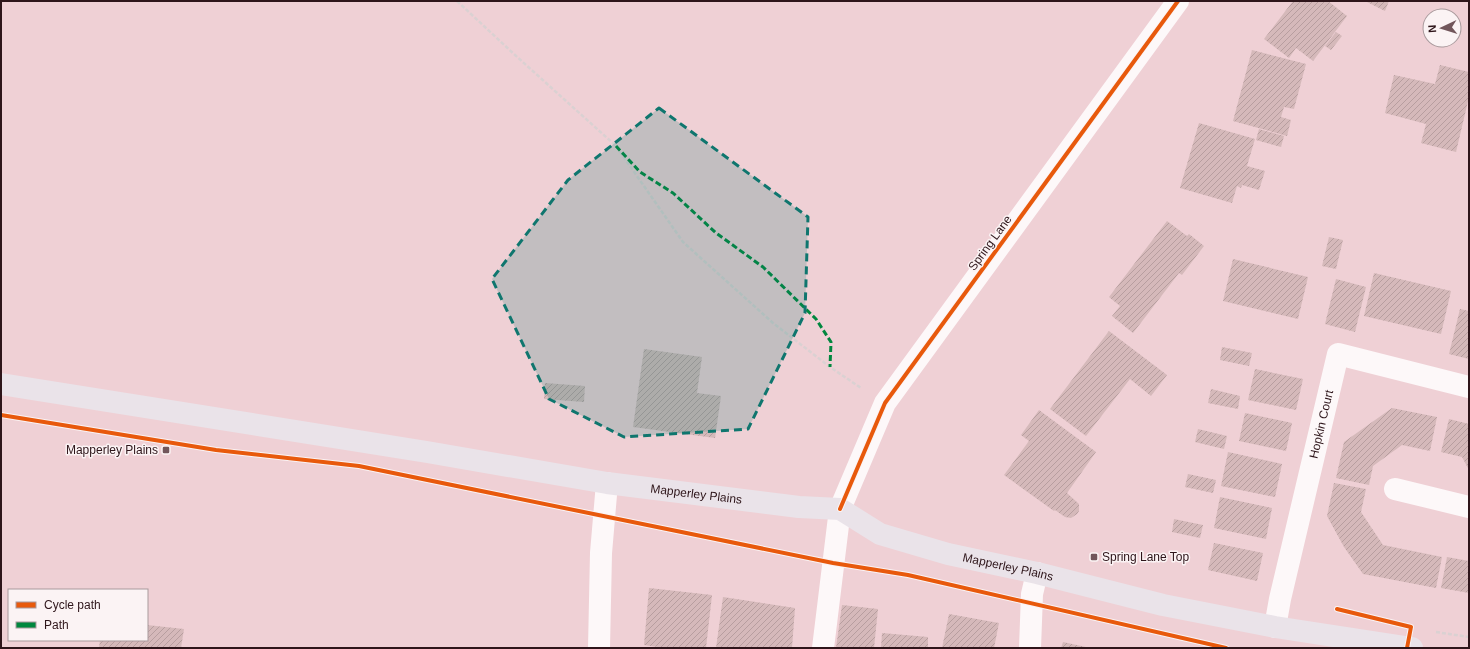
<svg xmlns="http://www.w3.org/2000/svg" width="1470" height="649" viewBox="0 0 1470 649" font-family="Arial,sans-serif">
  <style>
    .building { fill: url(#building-hatch) }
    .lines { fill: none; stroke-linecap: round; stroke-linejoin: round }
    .path { stroke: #dad1d2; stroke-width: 2.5; stroke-dasharray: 4 2; stroke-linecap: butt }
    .minor { stroke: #fdf8f9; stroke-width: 22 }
    .major { stroke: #eae3e9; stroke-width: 22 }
    .quiet { stroke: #00873e; stroke-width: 3; stroke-dasharray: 6 3; stroke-linecap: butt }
    .cycleway-casing { stroke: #fbf3f4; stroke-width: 6 }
    .cycleway { stroke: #e8590c; stroke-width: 4 }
    .marked { fill: #0f766e; fill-opacity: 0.2; stroke: #0f766e; stroke-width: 3; stroke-dasharray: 8 5; stroke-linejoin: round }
    .poi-dot { fill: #72565b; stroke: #fbf3f4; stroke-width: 1.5 }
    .labels { text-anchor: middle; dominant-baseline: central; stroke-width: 3; stroke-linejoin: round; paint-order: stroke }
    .street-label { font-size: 12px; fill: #2e151a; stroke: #fbf3f4 }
    .poi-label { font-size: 12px; fill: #2e151a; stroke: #fbf3f4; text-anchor: end }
  </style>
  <defs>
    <pattern id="building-hatch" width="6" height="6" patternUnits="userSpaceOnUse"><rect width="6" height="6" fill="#d5b9ba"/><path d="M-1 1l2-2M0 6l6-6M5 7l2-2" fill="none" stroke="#b79e9f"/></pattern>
  </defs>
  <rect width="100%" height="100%" fill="#efd0d5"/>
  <!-- building -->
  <g class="building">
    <polygon points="1293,1 1328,1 1347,16 1313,61 1296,48 1289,58 1264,39"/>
    <polygon points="1365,1 1389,1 1385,11"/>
    <polygon points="1336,32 1342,36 1331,50 1325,46"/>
    <polygon points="1252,50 1306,64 1294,109 1284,107 1281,117 1291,120 1287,136 1233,121"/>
    <polygon points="1440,65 1469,72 1469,97 1456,152 1421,143 1426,124 1385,113 1394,75 1435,84"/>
    <polygon points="1199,123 1255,139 1247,166 1265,171 1259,190 1242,185 1241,188 1237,186 1232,203 1180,188"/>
    <polygon points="1259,129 1284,136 1281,147 1256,140"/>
    <polygon points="1167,221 1187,236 1189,234 1204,246 1182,275 1179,273 1133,333 1112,316 1120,306 1109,297"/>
    <polygon points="1329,237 1343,240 1336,269 1322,266"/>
    <polygon points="1233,259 1308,277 1298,319 1223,301"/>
    <polygon points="1374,273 1451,291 1441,334 1364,316"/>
    <polygon points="1336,279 1366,287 1355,332 1325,324"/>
    <polygon points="1460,309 1469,311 1469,359 1449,354"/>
    <polygon points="1109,331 1167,375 1151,396 1130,379 1086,436 1050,409"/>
    <polygon points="1222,347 1252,353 1249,366 1220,360"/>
    <polygon points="644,349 702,357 697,393 721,396 715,438 633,427"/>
    <polygon points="1255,369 1303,379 1296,410 1248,400"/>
    <polygon points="545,383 585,386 584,402 544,399"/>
    <polygon points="1211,389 1240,396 1238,409 1208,403"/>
    <polygon points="1392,408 1437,417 1430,451 1402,445 1373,466 1369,485 1336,478 1344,442"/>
    <polygon points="1039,410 1096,452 1067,493 1079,504 1079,511 1077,514 1071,518 1065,517 1055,510 1054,511 1004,475 1029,441 1021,435"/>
    <polygon points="1245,413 1292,423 1286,451 1239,441"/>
    <polygon points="1449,419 1469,424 1469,470 1462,457 1441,452"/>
    <polygon points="1198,429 1227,436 1224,449 1195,442"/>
    <polygon points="1228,452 1282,464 1275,497 1221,486"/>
    <polygon points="1188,474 1216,480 1213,493 1185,487"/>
    <polygon points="1334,483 1366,489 1361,512 1383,545 1442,557 1436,588 1363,574 1344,547 1327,516"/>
    <polygon points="1220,497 1272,508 1266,539 1214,528"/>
    <polygon points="1174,519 1203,525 1200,538 1172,532"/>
    <polygon points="1214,543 1263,553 1257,581 1208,570"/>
    <polygon points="1447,557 1469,561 1469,593 1441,588"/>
    <polygon points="649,588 712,595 706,648 664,648 644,645"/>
    <polygon points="723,597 795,608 792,648 716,648"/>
    <polygon points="842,605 878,609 874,648 836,648"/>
    <polygon points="949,614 999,623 994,648 942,648"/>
    <polygon points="147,625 184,629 181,648 99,648 100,640 147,640"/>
    <polygon points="882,633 928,637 928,648 881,648"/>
    <polygon points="1063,642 1086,647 1086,648 1061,648"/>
  </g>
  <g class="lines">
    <!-- path -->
    <g class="path">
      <polyline points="457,1 515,55 616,146 683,242 773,323 830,367 861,388"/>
      <polyline points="1436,632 1469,637"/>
    </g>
    <!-- minor -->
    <g class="minor">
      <polyline points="1395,489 1469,507"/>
      <path id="s1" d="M 1275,627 L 1280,599 L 1338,354 L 1469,387"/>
      <polyline points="599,648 601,553 607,483"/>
      <polyline points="823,648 840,509 885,403 1178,1"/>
      <polyline points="1030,648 1032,594 1037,573"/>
    </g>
    <!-- major -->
    <path class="major" id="s2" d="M 1,384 L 427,452 L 607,483 L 799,507 L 840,509 L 880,534 L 948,554 L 1037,573 L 1163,605 L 1275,627 L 1412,648"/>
    <!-- quiet -->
    <polyline class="quiet" points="616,146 640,172 673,193 716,233 763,267 816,319 831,342 830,367"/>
    <!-- cycleway casing -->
    <g class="cycleway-casing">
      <g id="cycleway">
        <polyline points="1,415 216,450 359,466 833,563 908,575 1226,648"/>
        <polyline points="840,509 885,403 1178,1"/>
        <polyline points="1337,609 1411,627 1407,648"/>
      </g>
    </g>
    <!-- cycleway -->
    <use href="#cycleway" class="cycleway"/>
  </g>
  <!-- marked area -->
  <path class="marked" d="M 659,108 L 808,217 L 805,313 L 748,429 L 624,437 L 549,399 L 492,279 L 568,180 Z"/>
  <!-- markers -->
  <g class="poi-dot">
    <rect x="162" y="446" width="8" height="8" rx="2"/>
    <rect x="1090" y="553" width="8" height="8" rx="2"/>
  </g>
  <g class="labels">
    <!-- street labels -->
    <g class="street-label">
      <text transform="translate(990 243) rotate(-54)">Spring Lane</text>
      <text stroke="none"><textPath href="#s1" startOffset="208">Hopkin Court</textPath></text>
      <text stroke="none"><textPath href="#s2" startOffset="704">Mapperley Plains</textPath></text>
      <text stroke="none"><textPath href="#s2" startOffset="1028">Mapperley Plains</textPath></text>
    </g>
    <!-- poi labels -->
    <g class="poi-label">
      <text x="158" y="450">Mapperley Plains</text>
      <text x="1102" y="557" text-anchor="start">Spring Lane Top</text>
    </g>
  </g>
  <!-- border -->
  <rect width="1470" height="649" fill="none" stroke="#2e151a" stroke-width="4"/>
  <!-- legend -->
  <rect x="8" y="589" width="140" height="52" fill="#fbf3f4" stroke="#a99a9d"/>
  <rect x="16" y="602" width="20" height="6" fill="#e8590c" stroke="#a99a9d"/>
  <text x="44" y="609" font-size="12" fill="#2e151a">Cycle path</text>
  <rect x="16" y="622" width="20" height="6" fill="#00873e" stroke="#a99a9d"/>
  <text x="44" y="629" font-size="12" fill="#2e151a">Path</text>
  <!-- north arrow -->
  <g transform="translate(1442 28) rotate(266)"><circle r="19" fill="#fbf3f4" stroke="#a99a9d"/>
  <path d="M0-3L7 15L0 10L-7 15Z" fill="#72565b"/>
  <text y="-6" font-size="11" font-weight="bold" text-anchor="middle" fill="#2e151a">N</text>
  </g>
</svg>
